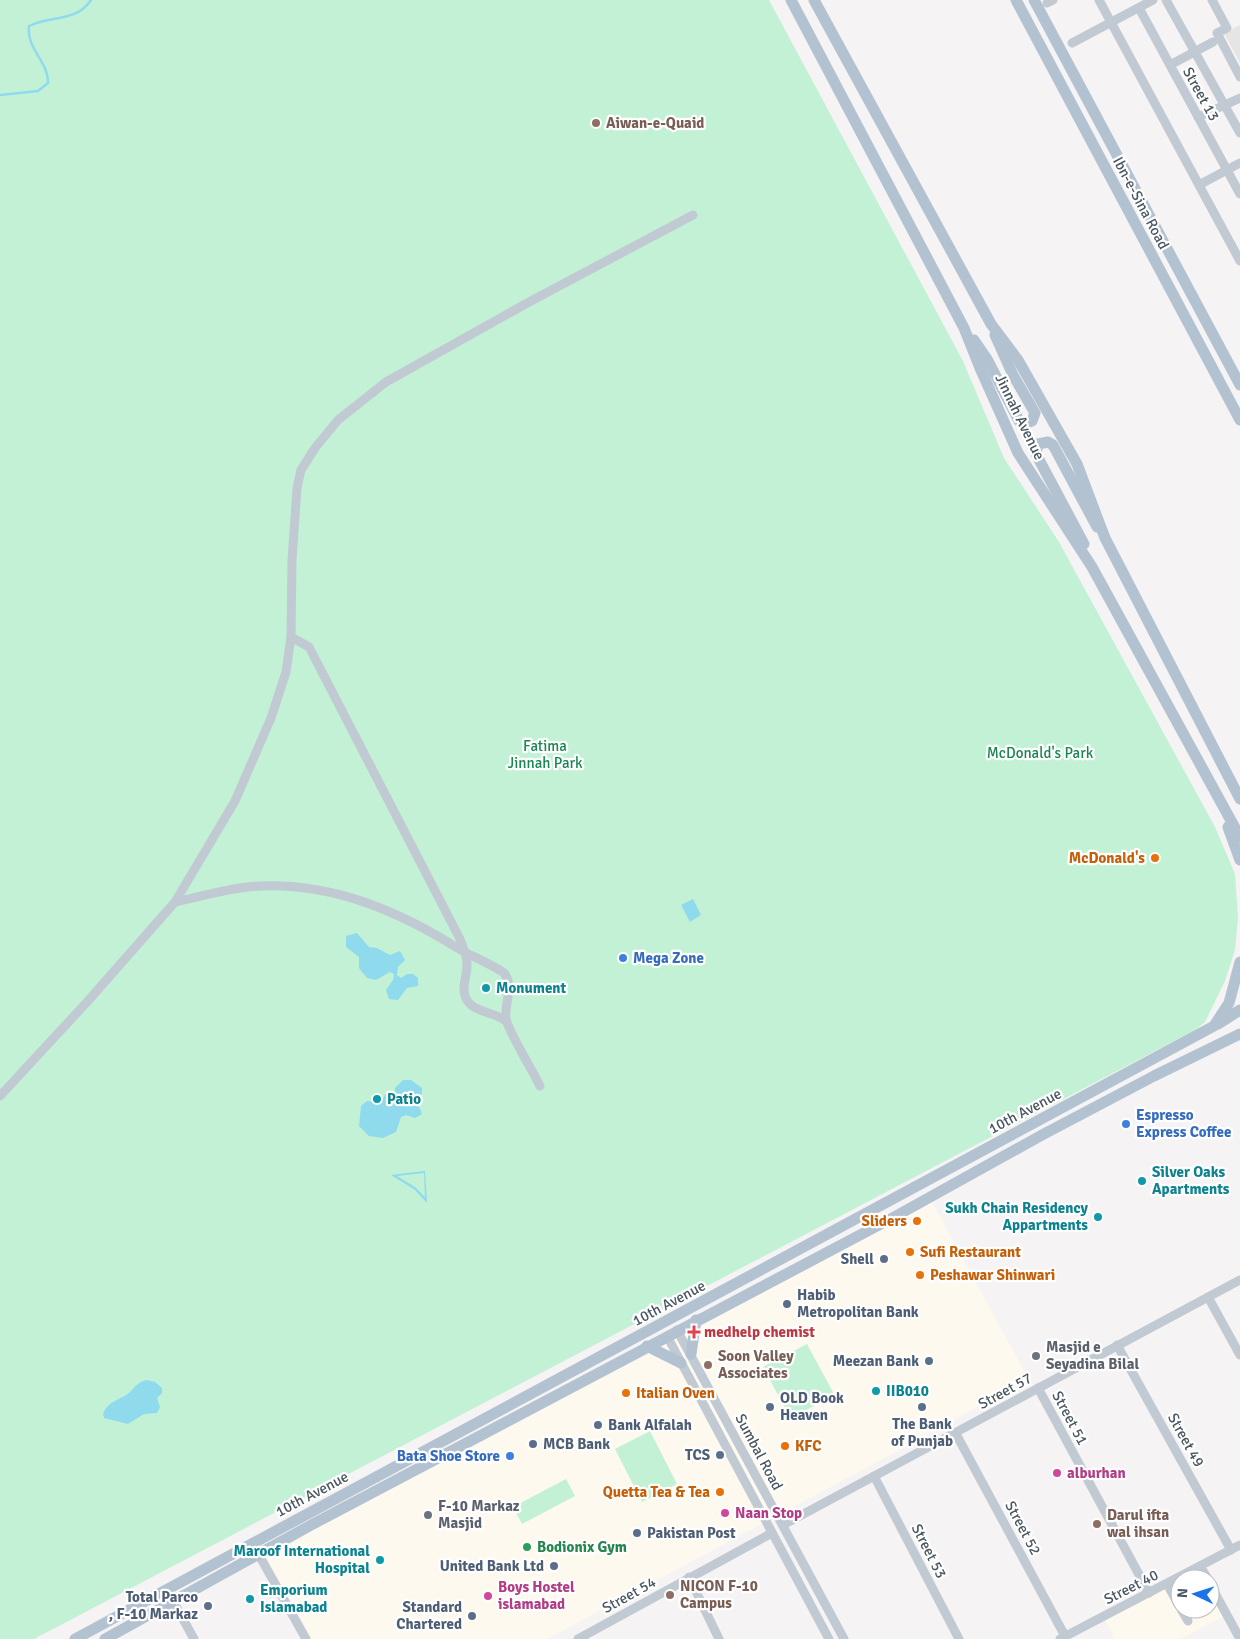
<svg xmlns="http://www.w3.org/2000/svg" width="1240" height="1639" viewBox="0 0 1240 1639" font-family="Signika,sans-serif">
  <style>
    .commercial { fill: #fdf9ef }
    .education { fill: #e6e4e5 }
    .park { fill: #c3f1d5 }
    .water { fill: #90daee; fill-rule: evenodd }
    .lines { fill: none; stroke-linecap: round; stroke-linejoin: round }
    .stream { stroke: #90daee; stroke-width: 2.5 }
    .minor { stroke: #c1cad2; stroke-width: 9 }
    .major { stroke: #b3c2d1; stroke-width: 11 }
    .education-dot { fill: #8d6e63; stroke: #fff; stroke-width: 2 }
    .food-dot { fill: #e8710a; stroke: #fff; stroke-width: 2 }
    .shop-dot { fill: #3f7fe0; stroke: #fff; stroke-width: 2 }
    .culture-dot { fill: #0f9aa8; stroke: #fff; stroke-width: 2 }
    .service-dot { fill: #5c6f8a; stroke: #fff; stroke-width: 2 }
    .health-dot { fill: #e0444e; stroke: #fff; stroke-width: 2 }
    .worship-dot { fill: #6b7280; stroke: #fff; stroke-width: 2 }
    .hotel-dot { fill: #d1479c; stroke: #fff; stroke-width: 2 }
    .leisure-dot { fill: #2e9e5b; stroke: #fff; stroke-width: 2 }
    .labels { text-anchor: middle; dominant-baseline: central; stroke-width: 4.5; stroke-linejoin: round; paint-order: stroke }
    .street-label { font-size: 15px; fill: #4a5661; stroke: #fff }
    .education-label { font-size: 15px; font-weight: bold; fill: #785e54; stroke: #fff; text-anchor: start }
    .park-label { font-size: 15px; fill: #17864f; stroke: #fff }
    .food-label { font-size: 15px; font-weight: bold; fill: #c56008; stroke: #fff; text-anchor: start }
    .shop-label { font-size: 15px; font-weight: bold; fill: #366cbe; stroke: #fff; text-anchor: start }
    .culture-label { font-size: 15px; font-weight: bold; fill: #0d838f; stroke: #fff; text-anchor: start }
    .service-label { font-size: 15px; font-weight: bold; fill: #4e5e75; stroke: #fff; text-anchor: end }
    .health-label { font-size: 15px; font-weight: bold; fill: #be3a42; stroke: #fff; text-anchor: start }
    .worship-label { font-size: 15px; font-weight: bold; fill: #5b616d; stroke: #fff; text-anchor: start }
    .hotel-label { font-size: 15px; font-weight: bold; fill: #b23c85; stroke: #fff; text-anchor: start }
    .leisure-label { font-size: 15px; font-weight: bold; fill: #27864d; stroke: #fff; text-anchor: start }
  </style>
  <rect width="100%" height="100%" fill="#f5f3f3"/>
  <!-- commercial -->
  <g class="commercial">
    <polygon points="932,1202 1028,1378 922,1438 547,1639 310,1639 264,1556"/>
    <polygon points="1180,1580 1180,1609 1210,1609 1210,1591 1224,1616 1180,1639 1115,1639 1105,1620"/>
  </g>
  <!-- education -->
  <polygon class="education" points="1240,25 1240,63 1224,33"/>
  <!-- park -->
  <g class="park">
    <polygon points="0,0 769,0 963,361 1004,458 1059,542 1215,827 1235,874 1238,918 1235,950 1225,981 1205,1022 1195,1030 34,1639 0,1639"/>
    <polygon points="807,1344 834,1394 791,1419 763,1367"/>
    <polygon points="650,1431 677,1484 642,1502 615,1449"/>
    <polygon points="566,1479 575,1496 522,1524 513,1507"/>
  </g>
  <!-- water -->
  <g class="water">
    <polygon points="693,899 701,915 690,922 681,905"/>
    <polygon points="357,933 369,947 377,948 390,955 400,951 405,960 398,967 397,975 401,978 407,974 413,974 418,978 418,986 407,988 398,1000 389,999 386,990 393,980 394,974 390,972 376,980 367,978 359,968 359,957 346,947 346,936"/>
    <polygon points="403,1080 411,1080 422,1088 422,1094 416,1099 422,1114 415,1118 406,1115 401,1117 396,1132 383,1138 369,1136 359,1126 361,1106 367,1101 380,1103 386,1093 394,1098 395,1088"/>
    <path d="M 425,1171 L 427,1203 L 415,1190 L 391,1175 ZM 424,1173 L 425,1197 L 415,1187 L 397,1176 Z"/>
    <path d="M 147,1380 L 155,1382 L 162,1388 L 162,1393 L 157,1398 L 160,1407 L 157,1413 L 144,1414 L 128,1424 L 104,1418 L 103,1414 C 109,1399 123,1400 131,1391 C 136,1386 138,1382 147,1380 Z"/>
  </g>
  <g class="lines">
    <!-- stream -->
    <path class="stream" d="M 0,95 L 38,91 L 48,83 C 49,62 26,49 29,26 C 49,15 76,23 91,0"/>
    <!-- minor -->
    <g class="minor">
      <polyline points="1099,0 1240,261"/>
      <polyline points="1166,0 1240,133"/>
      <polyline points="1212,0 1227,28 1217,33 1240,77"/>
      <polyline points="1047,3 1053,0"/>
      <polyline points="1139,8 1240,194"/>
      <polyline points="1072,43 1153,0"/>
      <polyline points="1170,65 1213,42"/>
      <polyline points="1198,117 1240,98"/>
      <polyline points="1199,185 1240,163"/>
      <path d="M 291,637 L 309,647 L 460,939 C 463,947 467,955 467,965 C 467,979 458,993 471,1005 C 481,1013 496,1013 506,1021"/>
      <path d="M 175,902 C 203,896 232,887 260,886 C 333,883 399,911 459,949 C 469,955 500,968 505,974 C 514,988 504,1004 506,1019 C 509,1033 533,1071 540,1086"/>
      <polyline points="0,1096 87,1002 175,902 235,801 271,718 286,672 291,637 292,560 297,488 301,470 315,448 338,420 386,382 529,302 693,215"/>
      <polyline points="1208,1297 1240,1355"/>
      <polyline points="677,1330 844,1639"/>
      <polyline points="667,1336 829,1639"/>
      <polyline points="1117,1345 1231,1550"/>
      <polyline points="1038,1388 1149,1593"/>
      <polyline points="956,1434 1065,1636"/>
      <polyline points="874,1476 959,1639"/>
      <polyline points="783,1525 1240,1280"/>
      <polyline points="259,1555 306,1639"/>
      <polyline points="1200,1566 1208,1579"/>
      <polyline points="689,1577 719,1639"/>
      <polyline points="1167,1584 1180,1607"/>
      <polyline points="1210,1584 1240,1639"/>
      <polyline points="173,1601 194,1639"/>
      <polyline points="1181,1609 1188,1621"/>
      <polyline points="578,1639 772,1533"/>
      <polyline points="1060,1639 1240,1545"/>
    </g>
    <!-- major -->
    <g class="major">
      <polyline points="791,0 964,328 980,368 1018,453 1092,567 1240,837"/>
      <polyline points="814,0 991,324 1018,360 1077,464 1105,538 1240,799"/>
      <polyline points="1016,0 1240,420"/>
      <polyline points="1034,0 1240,385"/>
      <polyline points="974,340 987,359 1019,421 1027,423 1032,421 1035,413 1013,375 995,335"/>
      <polyline points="1084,544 1036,454 1038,444 1048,442 1053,445 1097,527"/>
      <polyline points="1228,827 1240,860"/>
      <polyline points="1218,1024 1240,1010"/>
      <polyline points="647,1346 681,1363"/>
      <polyline points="691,1354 696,1320"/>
      <polyline points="75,1639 1214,1026 1229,1003 1240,962"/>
      <polyline points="105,1639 313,1524 896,1216 1042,1135 1154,1076 1240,1034"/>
    </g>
  </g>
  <!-- markers -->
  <g class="education-dot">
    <circle cx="596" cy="123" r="5"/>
    <circle cx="708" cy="1365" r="5"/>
    <circle cx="1097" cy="1524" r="5"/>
    <circle cx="670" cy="1595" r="5"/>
  </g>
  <g class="food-dot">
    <circle cx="1155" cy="858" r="5"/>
    <circle cx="917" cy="1221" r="5"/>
    <circle cx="910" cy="1252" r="5"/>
    <circle cx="920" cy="1275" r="5"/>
    <circle cx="626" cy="1393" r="5"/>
    <circle cx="785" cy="1446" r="5"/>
    <circle cx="720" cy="1492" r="5"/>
  </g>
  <g class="shop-dot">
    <circle cx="623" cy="958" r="5"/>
    <circle cx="1126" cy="1124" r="5"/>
    <circle cx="510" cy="1456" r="5"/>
  </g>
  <g class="culture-dot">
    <circle cx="486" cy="988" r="5"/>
    <circle cx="377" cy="1099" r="5"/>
    <circle cx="1142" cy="1181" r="5"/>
    <circle cx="1098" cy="1217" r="5"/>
    <circle cx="876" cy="1391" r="5"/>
    <circle cx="380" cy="1560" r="5"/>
    <circle cx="250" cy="1599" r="5"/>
  </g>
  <g class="service-dot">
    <circle cx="884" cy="1259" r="5"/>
    <circle cx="787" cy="1304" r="5"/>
    <circle cx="929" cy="1361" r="5"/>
    <circle cx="770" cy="1407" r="5"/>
    <circle cx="922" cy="1407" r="5"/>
    <circle cx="598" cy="1425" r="5"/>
    <circle cx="533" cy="1444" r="5"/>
    <circle cx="720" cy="1455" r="5"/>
    <circle cx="637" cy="1533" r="5"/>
    <circle cx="554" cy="1566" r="5"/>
    <circle cx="208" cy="1606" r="5"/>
    <circle cx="472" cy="1616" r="5"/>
  </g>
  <path class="health-dot" d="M691.5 1324.5h5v5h5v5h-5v5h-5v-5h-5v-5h5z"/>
  <g class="worship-dot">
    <circle cx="1036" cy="1356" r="5"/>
    <circle cx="428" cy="1515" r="5"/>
  </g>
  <g class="hotel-dot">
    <circle cx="1057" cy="1473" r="5"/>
    <circle cx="725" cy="1513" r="5"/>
    <circle cx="488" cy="1596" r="5"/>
  </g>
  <circle class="leisure-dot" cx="527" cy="1547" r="5"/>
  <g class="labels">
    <!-- street labels -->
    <g class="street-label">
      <text transform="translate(1201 94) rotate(61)">Street 13</text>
      <text transform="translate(1141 203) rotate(62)">Ibn-e-Sina Road</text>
      <text transform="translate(1020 417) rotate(64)">Jinnah Avenue</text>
      <text transform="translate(1025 1111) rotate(-28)">10th Avenue</text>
      <text transform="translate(669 1303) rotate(-28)">10th Avenue</text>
      <text transform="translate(1005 1391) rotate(-29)">Street 57</text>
      <text transform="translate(1070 1418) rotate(62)">Street 51</text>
      <text transform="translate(1186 1440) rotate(61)">Street 49</text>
      <text transform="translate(759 1452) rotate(62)">Sumbal Road</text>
      <text transform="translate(312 1494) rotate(-28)">10th Avenue</text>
      <text transform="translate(1023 1528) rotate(62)">Street 52</text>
      <text transform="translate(929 1551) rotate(63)">Street 53</text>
      <text transform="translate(1131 1587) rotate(-27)">Street 40</text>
      <text transform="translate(629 1595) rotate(-29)">Street 54</text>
    </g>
    <!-- education labels -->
    <g class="education-label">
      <text x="606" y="123">Aiwan-e-Quaid</text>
      <text x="718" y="1356">Soon Valley<tspan x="718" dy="17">Associates</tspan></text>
      <text x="1107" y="1515">Darul ifta<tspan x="1107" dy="17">wal ihsan</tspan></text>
      <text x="680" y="1586">NICON F-10<tspan x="680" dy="17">Campus</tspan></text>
    </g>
    <!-- park labels -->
    <g class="park-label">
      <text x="545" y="746">Fatima<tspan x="545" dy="17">Jinnah Park</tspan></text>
      <text x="1040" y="753">McDonald's Park</text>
    </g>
    <!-- food labels -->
    <g class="food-label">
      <text x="1145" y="858" text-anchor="end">McDonald's</text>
      <text x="907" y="1221" text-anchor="end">Sliders</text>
      <text x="920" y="1252">Sufi Restaurant</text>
      <text x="930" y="1275">Peshawar Shinwari</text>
      <text x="636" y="1393">Italian Oven</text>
      <text x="795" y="1446">KFC</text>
      <text x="710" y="1492" text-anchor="end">Quetta Tea &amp; Tea</text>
    </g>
    <!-- shop labels -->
    <g class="shop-label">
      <text x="633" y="958">Mega Zone</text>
      <text x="1136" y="1115">Espresso<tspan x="1136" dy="17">Express Coffee</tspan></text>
      <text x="500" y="1456" text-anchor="end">Bata Shoe Store</text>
    </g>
    <!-- culture labels -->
    <g class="culture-label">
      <text x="496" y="988">Monument</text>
      <text x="387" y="1099">Patio</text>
      <text x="1152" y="1172">Silver Oaks<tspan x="1152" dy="17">Apartments</tspan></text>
      <text x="1088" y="1208" text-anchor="end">Sukh Chain Residency<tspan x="1088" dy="17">Appartments</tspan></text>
      <text x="886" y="1391">IIB010</text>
      <text x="370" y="1551" text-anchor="end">Maroof International<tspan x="370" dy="17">Hospital</tspan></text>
      <text x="260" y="1590">Emporium<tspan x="260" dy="17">Islamabad</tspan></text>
    </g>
    <!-- service labels -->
    <g class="service-label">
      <text x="874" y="1259">Shell</text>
      <text x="797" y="1295" text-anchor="start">Habib<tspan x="797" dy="17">Metropolitan Bank</tspan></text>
      <text x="919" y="1361">Meezan Bank</text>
      <text x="780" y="1398" text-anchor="start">OLD Book<tspan x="780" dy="17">Heaven</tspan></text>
      <text x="922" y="1424" text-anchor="middle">The Bank<tspan x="922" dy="17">of Punjab</tspan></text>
      <text x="608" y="1425" text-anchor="start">Bank Alfalah</text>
      <text x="543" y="1444" text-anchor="start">MCB Bank</text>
      <text x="710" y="1455">TCS</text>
      <text x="647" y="1533" text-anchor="start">Pakistan Post</text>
      <text x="544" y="1566">United Bank Ltd</text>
      <text x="198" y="1597">Total Parco<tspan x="198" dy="17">, F-10 Markaz</tspan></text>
      <text x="462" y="1607">Standard<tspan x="462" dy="17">Chartered</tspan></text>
    </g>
    <!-- health labels -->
    <g class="health-label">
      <text x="704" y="1332">medhelp chemist</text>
    </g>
    <!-- worship labels -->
    <g class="worship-label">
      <text x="1046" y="1347">Masjid e<tspan x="1046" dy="17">Seyadina Bilal</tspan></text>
      <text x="438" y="1506">F-10 Markaz<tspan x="438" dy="17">Masjid</tspan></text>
    </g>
    <!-- hotel labels -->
    <g class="hotel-label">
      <text x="1067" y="1473">alburhan</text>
      <text x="735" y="1513">Naan Stop</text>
      <text x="498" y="1587">Boys Hostel<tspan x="498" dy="17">islamabad</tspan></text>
    </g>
    <!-- leisure labels -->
    <g class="leisure-label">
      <text x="537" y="1547">Bodionix Gym</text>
    </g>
  </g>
  <!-- north arrow -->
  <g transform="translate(1195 1594) rotate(274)"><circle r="24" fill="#ffffff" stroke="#b7bbc0"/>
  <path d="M0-4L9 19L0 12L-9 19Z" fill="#1a73e8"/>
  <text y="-8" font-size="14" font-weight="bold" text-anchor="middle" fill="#4a5661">N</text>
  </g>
</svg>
